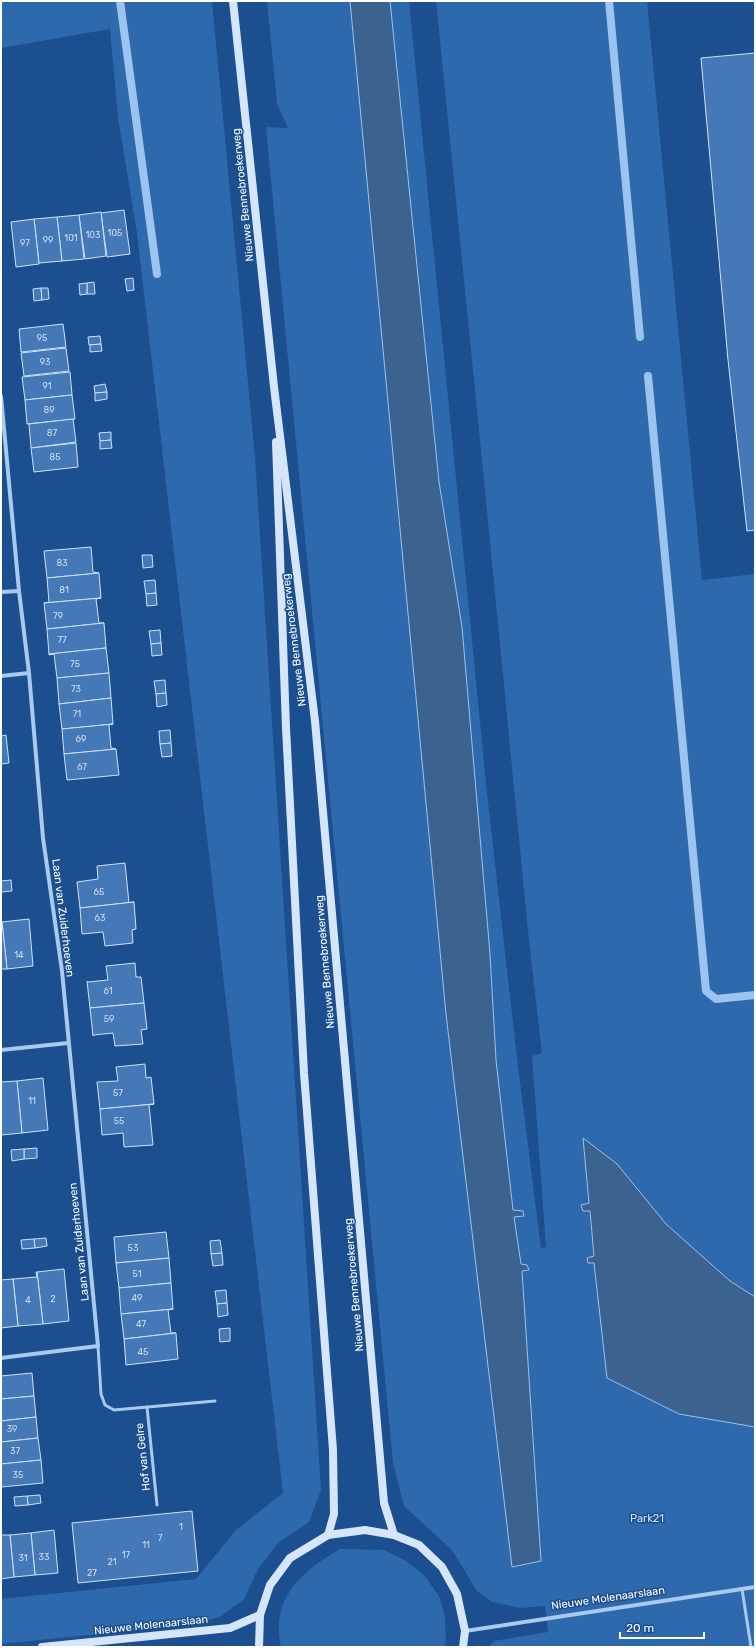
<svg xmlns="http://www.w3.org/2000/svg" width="756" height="1648" viewBox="0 0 756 1648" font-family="Rubik,sans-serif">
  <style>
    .green { fill: #2e69ad }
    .water { fill: #3c6290; stroke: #9cc4f0 }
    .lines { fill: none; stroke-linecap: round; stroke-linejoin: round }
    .stream { stroke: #9cc4f0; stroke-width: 8 }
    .building { fill: #4478b7; stroke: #cfe3fa }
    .lane { stroke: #a9c9ee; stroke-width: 3 }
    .street { stroke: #a9c9ee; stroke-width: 4 }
    .secondary { stroke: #d6e6fa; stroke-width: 8 }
    .labels { text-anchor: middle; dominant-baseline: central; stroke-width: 3; stroke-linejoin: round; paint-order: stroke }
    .number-label { font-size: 9px; fill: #d0dded }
    .street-label { font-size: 11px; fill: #fff; stroke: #1b4f8f }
    .park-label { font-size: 11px; fill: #cfe3fa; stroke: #1b4f8f }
  </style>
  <rect width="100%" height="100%" fill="#1b4f8f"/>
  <!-- green -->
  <g class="green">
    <polygon points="1,1 212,1 255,457 321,1490 309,1522 278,1543 258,1569 244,1599 220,1617 188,1625 1,1644 1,1599 196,1579 236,1530 283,1493 137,233 118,118 110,29 1,48"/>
    <polygon points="267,1 350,1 513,1567 541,1561 522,1271 529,1269 521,1265 518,1251 514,1217 524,1216 523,1211 513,1211 496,1060 490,954 462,627 439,482 390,1 409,1 487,793 517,1058 541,1248 546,1247 532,1056 542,1053 529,941 476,399 436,1 647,1 702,580 755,574 755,1297 730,1281 666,1224 617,1164 584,1139 589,1203 582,1205 583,1211 590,1211 594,1257 587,1258 588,1263 594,1263 607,1378 679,1414 755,1427 755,1647 489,1647 494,1641 548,1632 545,1606 520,1608 492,1602 477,1591 452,1550 404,1506 393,1463 266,127 288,128 277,104"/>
    <path d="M 340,1549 L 384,1550 L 406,1561 L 424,1575 L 439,1596 L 445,1616 L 446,1642 L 444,1647 L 281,1647 C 270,1598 302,1571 340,1549 Z"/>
  </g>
  <!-- water -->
  <g class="water">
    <polygon points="350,1 390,1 439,482 462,627 490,954 496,1060 513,1210 523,1211 524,1216 514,1217 521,1264 527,1265 529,1270 522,1271 541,1561 512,1567 446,1014"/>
    <polygon points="583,1138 617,1164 666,1224 730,1281 755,1297 755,1427 679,1414 607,1378 594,1263 588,1263 587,1258 594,1256 590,1211 583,1211 581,1205 589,1203"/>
  </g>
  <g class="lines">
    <!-- stream -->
    <g class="stream">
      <polyline points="120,1 157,274"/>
      <polyline points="609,1 640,337"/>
      <polyline points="648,376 706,991 716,999 755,995"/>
    </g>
  </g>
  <!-- building -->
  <g class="building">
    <polygon points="755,53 755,530 747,531 728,360 701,58"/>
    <polygon points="124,210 130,254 107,257 101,213"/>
    <polygon points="101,212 106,256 85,259 79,215"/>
    <polygon points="79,215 84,259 62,261 57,217"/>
    <polygon points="57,217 62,261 39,263 34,219"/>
    <polygon points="34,219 39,264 16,267 11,222"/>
    <polygon points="133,278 134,290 127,291 125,279"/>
    <polygon points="94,282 95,294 87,294 87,283"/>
    <polygon points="87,283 87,294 80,295 79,284"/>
    <polygon points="41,288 42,300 34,301 33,289"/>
    <polygon points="41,288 48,288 49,299 42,300"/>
    <polygon points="63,324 66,347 21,352 19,329"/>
    <polygon points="100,336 101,344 89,345 88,337"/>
    <polygon points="101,344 102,351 90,352 90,345"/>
    <polygon points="66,348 69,371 24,376 21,353"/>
    <polygon points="70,372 72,395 25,400 22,377"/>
    <polygon points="105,384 107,392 95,393 94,386"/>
    <polygon points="107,392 107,399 95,401 95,393"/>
    <polygon points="72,395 75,419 27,424 25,400"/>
    <polygon points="73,419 76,442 31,448 29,424"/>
    <polygon points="111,432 111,440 100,441 99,433"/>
    <polygon points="111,440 112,448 100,449 100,441"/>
    <polygon points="76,443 78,467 34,472 31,448"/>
    <polygon points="91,547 93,572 99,573 47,578 44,551"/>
    <polygon points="142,555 152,555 153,567 143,568"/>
    <polygon points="99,573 101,598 44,603 49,602 47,578"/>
    <polygon points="155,580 156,593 146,594 144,581"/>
    <polygon points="156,593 157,605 147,606 146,594"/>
    <polygon points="101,598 96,599 99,623 104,623 47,629 44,603"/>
    <polygon points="104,623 106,648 49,654 47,629"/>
    <polygon points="160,630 161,643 151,644 149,631"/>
    <polygon points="161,643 162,655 152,656 151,644"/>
    <polygon points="106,648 109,673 57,678 54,654 49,655 49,654"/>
    <polygon points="109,673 111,698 59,704 57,678"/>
    <polygon points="165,680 166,693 156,694 154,681"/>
    <polygon points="166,693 167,705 157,707 156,694"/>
    <polygon points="111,698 113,724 62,729 59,704"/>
    <polygon points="113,724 109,725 111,748 116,749 64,754 62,729"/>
    <polygon points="170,730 171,743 160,744 159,731"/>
    <polygon points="6,735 9,763 1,764 1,736"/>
    <polygon points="171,743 172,756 162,757 160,744"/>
    <polygon points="116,749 119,775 67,780 64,754"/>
    <polygon points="125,863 129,903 134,902 80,908 77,882 98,879 97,866"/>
    <polygon points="11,880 12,891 1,892 1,881"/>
    <polygon points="134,902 136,929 132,930 133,943 105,946 103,932 82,934 80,908"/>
    <polygon points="29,919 33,966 7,969 2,922"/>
    <polygon points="1,922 2,922 7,969 1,969"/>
    <polygon points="135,963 136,977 141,977 144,1003 90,1008 87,981 88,982 108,980 106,966"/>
    <polygon points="144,1003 147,1029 141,1030 143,1044 115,1046 113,1033 94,1035 93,1036 90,1008"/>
    <polygon points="145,1064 146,1078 151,1077 154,1104 100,1109 97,1082 118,1081 116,1067"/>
    <polygon points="43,1078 48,1130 22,1133 17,1081"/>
    <polygon points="17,1081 22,1133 1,1135 1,1082"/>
    <polygon points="154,1104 149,1105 153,1145 124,1147 123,1133 102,1135 100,1109"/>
    <polygon points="37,1148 37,1158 24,1159 24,1149"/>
    <polygon points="24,1149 24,1159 12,1161 11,1150"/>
    <polygon points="166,1232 169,1258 116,1263 114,1237"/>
    <polygon points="46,1238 47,1246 35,1248 34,1239"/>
    <polygon points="34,1239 35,1248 22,1249 21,1240"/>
    <polygon points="220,1240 222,1253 211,1254 210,1241"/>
    <polygon points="222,1253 223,1265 213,1266 211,1254"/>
    <polygon points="169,1258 171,1283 119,1288 116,1263"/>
    <polygon points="64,1269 69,1321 43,1324 37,1272"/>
    <polygon points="36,1272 37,1272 43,1324 18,1326 13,1279 37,1277"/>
    <polygon points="13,1279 18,1326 1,1328 1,1280"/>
    <polygon points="171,1283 173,1309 121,1314 119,1288"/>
    <polygon points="226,1290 227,1303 217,1304 215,1291"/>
    <polygon points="227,1303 228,1315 218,1317 217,1304"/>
    <polygon points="173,1309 168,1310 171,1333 176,1333 124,1339 121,1314"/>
    <polygon points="230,1328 230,1341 220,1342 219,1329"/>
    <polygon points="176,1333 178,1359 126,1365 124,1339"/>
    <polygon points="32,1373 34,1396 1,1399 1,1376"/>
    <polygon points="34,1396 36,1417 1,1421 1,1399"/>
    <polygon points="36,1417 38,1438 1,1442 1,1421"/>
    <polygon points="38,1438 41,1460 1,1464 1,1442"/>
    <polygon points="41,1460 43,1483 1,1487 1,1464"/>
    <polygon points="40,1495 41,1503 28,1505 27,1496"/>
    <polygon points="27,1496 28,1505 15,1506 14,1497"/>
    <polygon points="192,1511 198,1571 78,1583 72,1523"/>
    <polygon points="54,1530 58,1573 35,1575 31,1533"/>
    <polygon points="31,1533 35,1575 14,1577 10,1535"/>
    <polygon points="1,1535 10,1535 14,1577 1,1579"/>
  </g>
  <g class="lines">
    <!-- lane -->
    <g class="lane">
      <polyline points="98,1346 101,1394 105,1405 114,1410 215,1401"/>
      <polyline points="147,1407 157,1505"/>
      <polyline points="742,1589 751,1647"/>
    </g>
    <!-- street -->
    <g class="street">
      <polyline points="1,396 19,591 29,673 43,838 62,971 98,1346 1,1358"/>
      <polyline points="1,592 19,591"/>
      <polyline points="1,676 29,673"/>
      <polyline points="1,1050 68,1043"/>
      <polyline points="465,1631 755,1587"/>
    </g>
    <!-- secondary -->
    <g class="secondary">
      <polyline points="233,1 274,387 315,721 384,1503 394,1535"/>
      <polyline points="276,442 286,728 304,1073 333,1450 334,1514 328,1535"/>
      <polyline points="42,1647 230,1628 260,1615"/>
      <polyline points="259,1647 260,1615 270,1585 290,1558 328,1535 365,1530 394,1535 419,1545 442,1567 457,1594 465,1631 463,1647"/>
    </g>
  </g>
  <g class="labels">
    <!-- number labels -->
    <g class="number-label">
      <text x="115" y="233">105</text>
      <text x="93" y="235">103</text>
      <text x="71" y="238">101</text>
      <text x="48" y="240">99</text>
      <text x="25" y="243">97</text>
      <text x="42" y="338">95</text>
      <text x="45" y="362">93</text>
      <text x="47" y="386">91</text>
      <text x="49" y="410">89</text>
      <text x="52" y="433">87</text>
      <text x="55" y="457">85</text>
      <text x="62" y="563">83</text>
      <text x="64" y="590">81</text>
      <text x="58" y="616">79</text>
      <text x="62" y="640">77</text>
      <text x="75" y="664">75</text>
      <text x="76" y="689">73</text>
      <text x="77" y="714">71</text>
      <text x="81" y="739">69</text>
      <text x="82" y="767">67</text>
      <text x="99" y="892">65</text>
      <text x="100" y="918">63</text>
      <text x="19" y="955">14</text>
      <text x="108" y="991">61</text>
      <text x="109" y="1019">59</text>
      <text x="118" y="1093">57</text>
      <text x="32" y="1101">11</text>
      <text x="119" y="1121">55</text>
      <text x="133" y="1248">53</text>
      <text x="137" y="1274">51</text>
      <text x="137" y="1298">49</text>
      <text x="53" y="1299">2</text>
      <text x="28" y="1300">4</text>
      <text x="141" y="1324">47</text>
      <text x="143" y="1352">45</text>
      <text x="12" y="1429">39</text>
      <text x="15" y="1451">37</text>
      <text x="18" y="1475">35</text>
      <text x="181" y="1527">1</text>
      <text x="160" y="1538">7</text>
      <text x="146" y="1545">11</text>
      <text x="126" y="1555">17</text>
      <text x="44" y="1557">33</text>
      <text x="23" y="1558">31</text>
      <text x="112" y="1562">21</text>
      <text x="92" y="1573">27</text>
    </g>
    <!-- street labels -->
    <g class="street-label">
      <text transform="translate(243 195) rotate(-96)">Nieuwe Bennebroekerweg</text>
      <text transform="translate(294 640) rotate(-97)">Nieuwe Bennebroekerweg</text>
      <text transform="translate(63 918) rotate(83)">Laan van Zuiderhoeven</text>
      <text transform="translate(325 962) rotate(-95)">Nieuwe Bennebroekerweg</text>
      <text transform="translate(79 1242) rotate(-96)">Laan van Zuiderhoeven</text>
      <text transform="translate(354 1285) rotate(-95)">Nieuwe Bennebroekerweg</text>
      <text transform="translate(143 1457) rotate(-96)">Hof van Gelre</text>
      <text transform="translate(608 1598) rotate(-8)">Nieuwe Molenaarslaan</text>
      <text transform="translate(151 1625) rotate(-6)">Nieuwe Molenaarslaan</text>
    </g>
    <!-- park labels -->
    <g class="park-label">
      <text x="647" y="1518">Park21</text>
    </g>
  </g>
  <!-- border -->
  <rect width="756" height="1648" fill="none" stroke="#ffffff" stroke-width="4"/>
  <!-- scale -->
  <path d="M620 1632v6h84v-6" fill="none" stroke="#ffffff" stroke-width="2"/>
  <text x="626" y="1632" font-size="12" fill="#ffffff" stroke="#1b4f8f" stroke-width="3" paint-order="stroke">20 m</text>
</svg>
